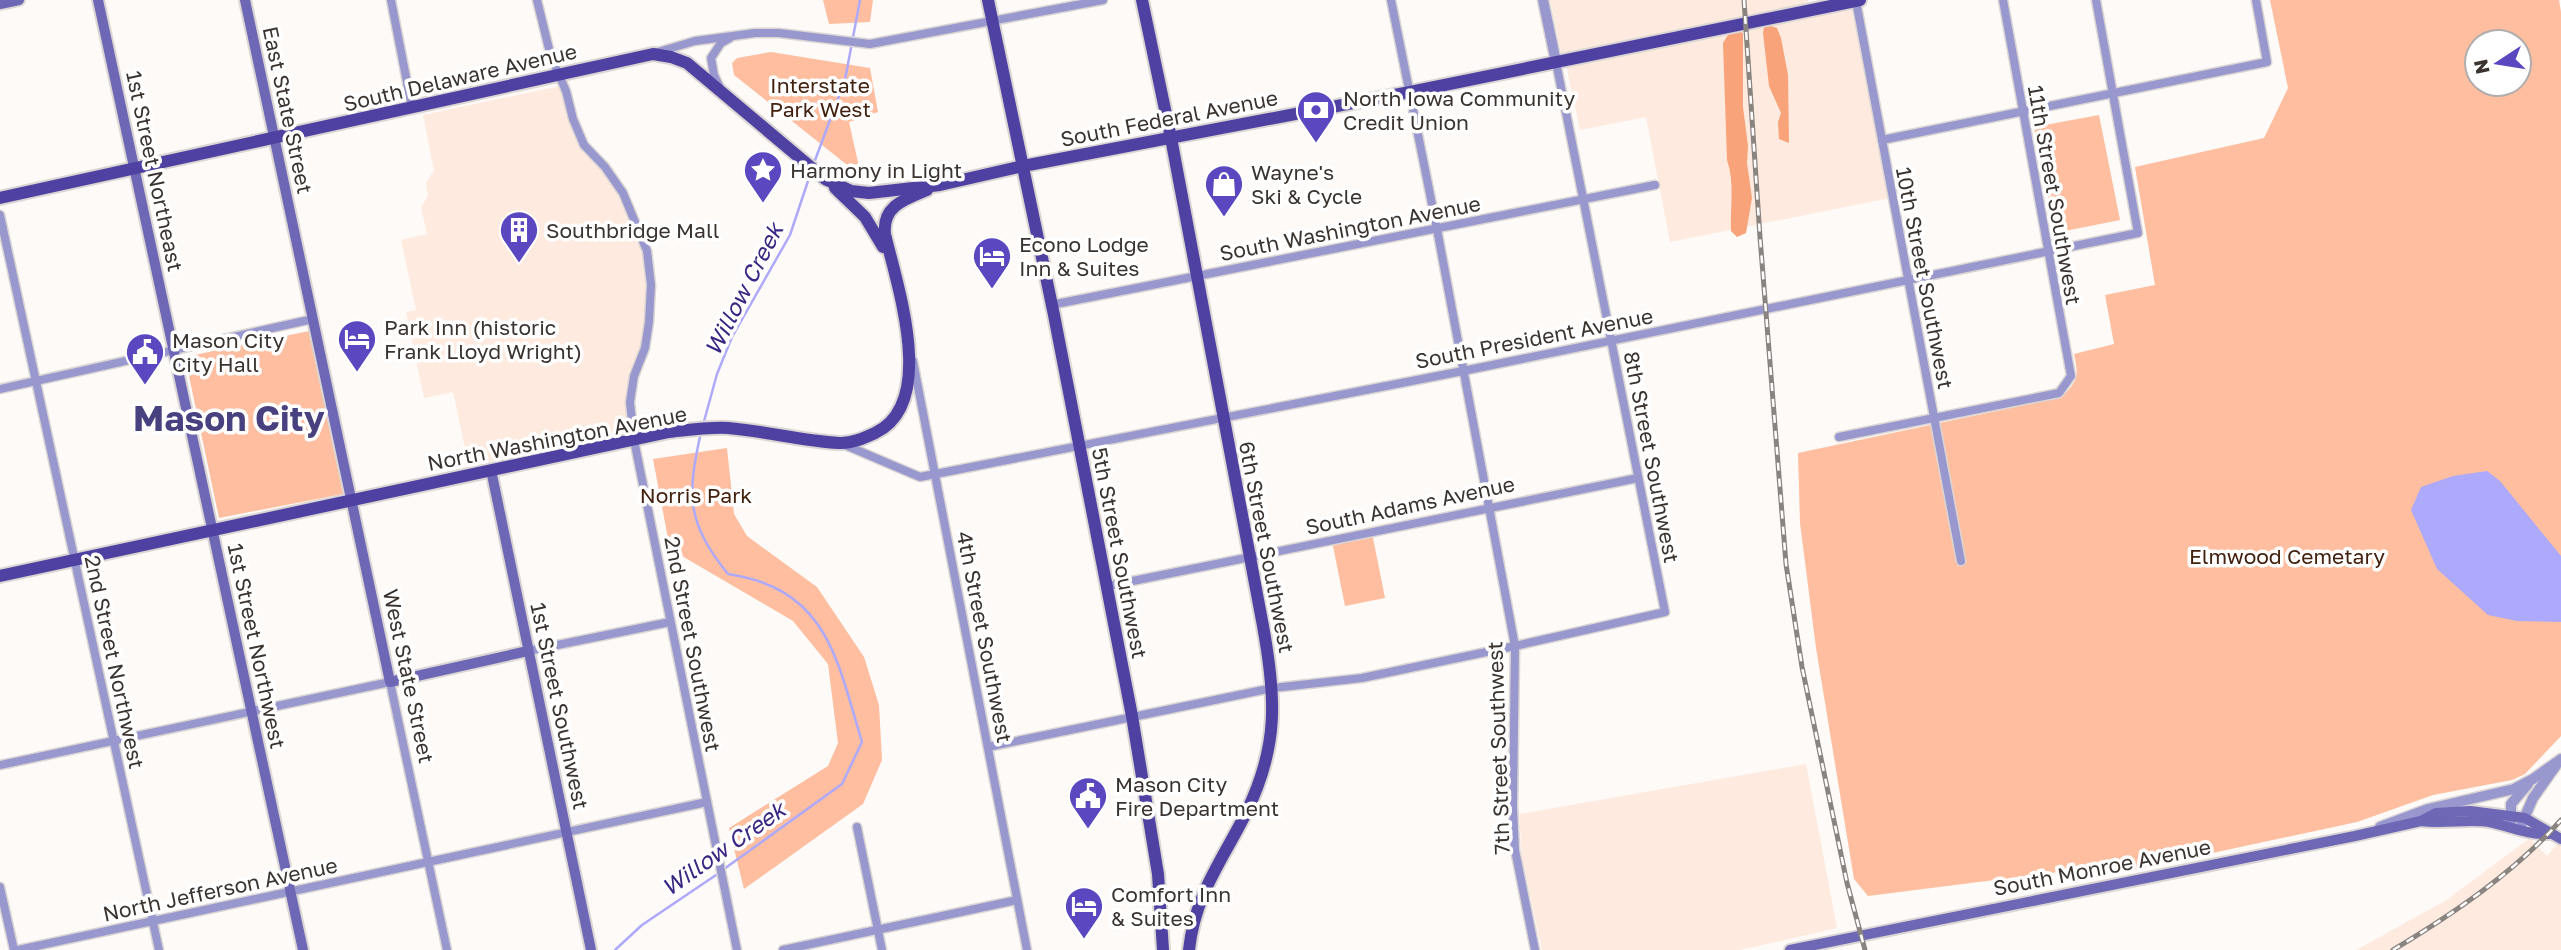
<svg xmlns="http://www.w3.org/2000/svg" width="2561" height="950" viewBox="0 0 2561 950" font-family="'Golos Text',sans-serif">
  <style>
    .built { fill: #ffeadf }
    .green { fill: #febe9f; fill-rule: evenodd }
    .forest { fill: #f8a379 }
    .water { fill: #ada9fb }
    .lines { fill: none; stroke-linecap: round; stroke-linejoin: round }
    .stream { stroke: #ada9fb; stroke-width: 2.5 }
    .minor-casing { stroke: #dbd6d4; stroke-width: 11 }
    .tertiary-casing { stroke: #dbd6d4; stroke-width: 13 }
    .secondary-casing { stroke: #dbd6d4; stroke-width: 14 }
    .primary-casing { stroke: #dbd6d4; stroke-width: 16 }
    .minor { stroke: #9998ce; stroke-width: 8 }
    .tertiary { stroke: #9998ce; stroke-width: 10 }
    .secondary { stroke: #6d67b5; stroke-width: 10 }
    .primary { stroke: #4f41a1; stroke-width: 12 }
    .rail-casing { stroke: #8a8481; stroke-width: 5 }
    .rail { stroke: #fff; stroke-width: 2.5; stroke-dasharray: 8; stroke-linecap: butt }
    .labels { text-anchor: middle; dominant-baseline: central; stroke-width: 7; stroke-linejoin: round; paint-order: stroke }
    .street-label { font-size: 21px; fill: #3a332f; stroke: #fff }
    .park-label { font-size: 21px; fill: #42210f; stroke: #fff }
    .poi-label { font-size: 21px; fill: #3a332f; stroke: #fff; text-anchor: start }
    .water-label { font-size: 23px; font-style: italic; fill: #392783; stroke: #fff }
    .town-label { font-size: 35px; font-weight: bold; fill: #47417f; stroke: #fff }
  </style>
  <rect width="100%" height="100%" fill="#fefaf8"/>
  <!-- built -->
  <g class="built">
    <polygon points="1550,0 1808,0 1808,5 1562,57"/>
    <polygon points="1853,5 1890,198 1670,242 1646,117 1580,130 1566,65"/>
    <polygon points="560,86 584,145 623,193 647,251 649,322 633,376 632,430 469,466 453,392 424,398 406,312 416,310 401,240 427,234 421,207 428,196 426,182 434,171 423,115"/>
    <polygon points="1806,764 1837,928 1740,950 1542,950 1522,858 1519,814"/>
    <polygon points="2530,838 2547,856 2561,840 2561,950 2356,950 2445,901"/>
  </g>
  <!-- green -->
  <g class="green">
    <polygon points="823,0 873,0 870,22 829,24"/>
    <path d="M 2270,0 L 2559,0 L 2561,12 L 2561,736 L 2525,774 L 2512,780 L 2433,795 L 2357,822 L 2119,873 L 2058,872 L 1868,896 L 1854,879 L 1816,648 L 1800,523 L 1798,453 L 2062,397 C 2078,381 2079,376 2074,354 L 2114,344 L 2105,295 L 2155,285 L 2135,167 L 2264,138 L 2288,88 ZM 2477,42 L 2519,42 L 2519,84 L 2477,84 Z"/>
    <polygon points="771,52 870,68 878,112 849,122 861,176 734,75 732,63 737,58"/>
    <polygon points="2099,115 2120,220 2055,233 2034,127"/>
    <polygon points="309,331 343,494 219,518 185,357"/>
    <polygon points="727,448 734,514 747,536 817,587 864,657 879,705 882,760 863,804 744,889 729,828 828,766 838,743 828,664 793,621 670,549 653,459"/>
    <polygon points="1372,533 1385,598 1345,606 1332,541"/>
  </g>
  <!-- forest -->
  <g class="forest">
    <polygon points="1768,25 1777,28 1781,38 1788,75 1789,143 1779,139 1778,122 1781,113 1769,86 1763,33 1764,27"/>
    <path d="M 1740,29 L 1743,34 L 1743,107 L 1748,146 L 1747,163 L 1752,198 L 1746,233 L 1737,237 L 1731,231 C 1730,207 1735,183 1727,160 L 1723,43 L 1728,35 Z"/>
  </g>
  <!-- water -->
  <polygon class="water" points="2487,471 2500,481 2561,556 2561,622 2517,621 2488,615 2437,569 2411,510 2421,487 2453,476"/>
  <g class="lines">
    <!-- stream -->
    <g class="stream">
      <polyline points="814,163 845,80 860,0"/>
      <polyline points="703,425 717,374 732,337 790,235 811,172"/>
      <path d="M 701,432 C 687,495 686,522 728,574 C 828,589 837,660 862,742 L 842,784 L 724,869"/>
      <polyline points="615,950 642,925 719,873"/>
    </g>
    <!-- minor casing -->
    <g class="minor-casing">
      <g id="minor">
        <polyline points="391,0 412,108"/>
        <polyline points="537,0 551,57 566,91 573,119 584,145 605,167 623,193 647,251 651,285 649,322 645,348 634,376 630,402 634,440 737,950"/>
        <polyline points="1391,0 1437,229 1515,646 1513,807 1515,850 1535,950"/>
        <polyline points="1856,1 1961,561"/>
        <polyline points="658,52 695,41 755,33 779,33 870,44 1103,0"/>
        <polyline points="720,88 714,75 711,58 721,43 730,38"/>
        <polyline points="1882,140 2267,62 2256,0"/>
        <polyline points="0,215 159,950"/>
        <polyline points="1051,305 1655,185"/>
        <polyline points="913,361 1027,950"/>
        <polyline points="0,389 313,319"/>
        <polyline points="1839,437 2059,393 2071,376 2003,0"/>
        <polyline points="845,445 920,477 1463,371 2138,233 2096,0"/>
        <polyline points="1108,586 1638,478"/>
        <polyline points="528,651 670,622"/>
        <polyline points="988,747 1273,688 1362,678 1515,646 1665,612 1556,62"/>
        <polyline points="0,765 390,682 447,950"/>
        <polyline points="857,827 882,950"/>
        <polyline points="0,887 14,950"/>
        <polyline points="18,950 707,802"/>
        <polyline points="783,950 1017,900"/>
      </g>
    </g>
    <!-- tertiary casing -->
    <g class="tertiary-casing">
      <g id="tertiary">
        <polyline points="1543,0 1556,62"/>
        <polyline points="2511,822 2511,804 2528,784"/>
        <polyline points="2380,827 2428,809 2514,789 2533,779 2561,759"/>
        <polyline points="2519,830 2533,798 2557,764"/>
      </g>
    </g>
    <!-- secondary casing -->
    <g class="secondary-casing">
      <g id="secondary">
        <polyline points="98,0 303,950"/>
        <polyline points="245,0 390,682 528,651"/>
        <polyline points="0,4 19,0"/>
        <polyline points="491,470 591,950"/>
        <path d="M 2421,821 C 2444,824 2466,819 2489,822 C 2509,826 2528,835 2549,834"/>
        <polyline points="1790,950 2355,836 2421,821 2436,813 2470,811 2525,818 2561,839"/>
      </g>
    </g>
    <!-- primary casing -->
    <g class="primary-casing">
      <g id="primary">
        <polyline points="988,0 1054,315 1132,716 1158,874 1163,950"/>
        <path d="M 1142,0 L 1171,138 L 1263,626 C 1276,697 1279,746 1246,813 C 1222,861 1195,894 1189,950"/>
        <polyline points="835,188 865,217 883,247"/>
        <polyline points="0,198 653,54 671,57 687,63 825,179 851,191 869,193 940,185 1023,166 1410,92 1860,0"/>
        <path d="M 0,576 L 669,432 C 688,430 708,427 728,428 C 765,431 802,441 839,443 C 851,444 864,438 875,433 C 938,403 897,286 885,234 C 882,206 905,199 927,190"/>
      </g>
    </g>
    <!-- minor -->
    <use href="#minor" class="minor"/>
    <!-- tertiary -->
    <use href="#tertiary" class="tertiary"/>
    <!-- secondary -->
    <use href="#secondary" class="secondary"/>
    <!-- primary -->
    <use href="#primary" class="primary"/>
    <!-- rail casing -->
    <g class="rail-casing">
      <g id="rail">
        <polyline points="1744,0 1760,237 1786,564 1802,667 1847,883 1865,950"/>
        <path d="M 2393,950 C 2453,914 2515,872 2561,820"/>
      </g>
    </g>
    <!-- rail -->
    <use href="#rail" class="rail"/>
  </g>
  <!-- icons -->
  <defs>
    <g id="bank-pin" transform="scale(2.0125)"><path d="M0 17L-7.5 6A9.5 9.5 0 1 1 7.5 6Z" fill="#5b47bf" stroke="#fff"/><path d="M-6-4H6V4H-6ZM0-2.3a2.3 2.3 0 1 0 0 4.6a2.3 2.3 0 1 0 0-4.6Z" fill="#fff"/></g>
    <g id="sight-pin" transform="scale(2.0125)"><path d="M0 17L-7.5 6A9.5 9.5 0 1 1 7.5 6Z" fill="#5b47bf" stroke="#fff"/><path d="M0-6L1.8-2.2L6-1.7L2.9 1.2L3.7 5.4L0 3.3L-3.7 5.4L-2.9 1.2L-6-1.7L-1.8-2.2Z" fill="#fff"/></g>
    <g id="shop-pin" transform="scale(2.0125)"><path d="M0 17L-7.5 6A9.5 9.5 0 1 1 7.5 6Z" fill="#5b47bf" stroke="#fff"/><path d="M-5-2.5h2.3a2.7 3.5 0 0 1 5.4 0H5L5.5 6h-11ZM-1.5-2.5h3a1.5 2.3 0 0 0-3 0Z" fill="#fff"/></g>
    <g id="building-pin" transform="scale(2.0125)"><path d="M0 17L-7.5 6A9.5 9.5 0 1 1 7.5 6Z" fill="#5b47bf" stroke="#fff"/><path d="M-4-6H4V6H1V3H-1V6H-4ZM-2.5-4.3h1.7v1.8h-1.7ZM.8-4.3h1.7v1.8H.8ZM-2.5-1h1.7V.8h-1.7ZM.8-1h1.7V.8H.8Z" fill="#fff"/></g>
    <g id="hotel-pin" transform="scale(2.0125)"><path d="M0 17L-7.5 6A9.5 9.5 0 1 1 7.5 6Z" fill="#5b47bf" stroke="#fff"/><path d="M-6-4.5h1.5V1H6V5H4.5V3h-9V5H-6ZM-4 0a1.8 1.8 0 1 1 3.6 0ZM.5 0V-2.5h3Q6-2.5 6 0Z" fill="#fff"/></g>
    <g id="civic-pin" transform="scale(2.0125)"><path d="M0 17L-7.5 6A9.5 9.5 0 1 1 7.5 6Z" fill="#5b47bf" stroke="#fff"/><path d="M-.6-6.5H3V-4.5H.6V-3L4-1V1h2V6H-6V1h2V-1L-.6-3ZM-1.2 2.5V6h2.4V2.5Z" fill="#fff"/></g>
  </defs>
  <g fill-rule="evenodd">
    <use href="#bank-pin" x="1316" y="110"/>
    <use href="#sight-pin" x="763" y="170"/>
    <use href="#shop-pin" x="1224" y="184"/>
    <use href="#building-pin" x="519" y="230"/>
    <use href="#hotel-pin" x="992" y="256"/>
    <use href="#hotel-pin" x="357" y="339"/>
    <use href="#civic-pin" x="145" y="352"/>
    <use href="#civic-pin" x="1088" y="796"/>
    <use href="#hotel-pin" x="1084" y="906"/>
  </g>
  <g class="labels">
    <!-- street labels -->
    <g class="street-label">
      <text transform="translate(460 77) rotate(-13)">South Delaware Avenue</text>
      <text transform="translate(288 110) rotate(78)">East State Street</text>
      <text transform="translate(1169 118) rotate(-11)">South Federal Avenue</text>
      <text transform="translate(155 171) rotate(78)">1st Street Northeast</text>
      <text transform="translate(2055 195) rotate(80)">11th Street Southwest</text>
      <text transform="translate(1350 228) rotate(-11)">South Washington Avenue</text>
      <text transform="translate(1925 278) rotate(79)">10th Street Southwest</text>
      <text transform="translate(1534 338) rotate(-11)">South President Avenue</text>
      <text transform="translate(557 438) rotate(-11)">North Washington Avenue</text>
      <text transform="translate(1652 457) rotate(79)">8th Street Southwest</text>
      <text transform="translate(1410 505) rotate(-12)">South Adams Avenue</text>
      <text transform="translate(1267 547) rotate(79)">6th Street Southwest</text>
      <text transform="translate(1120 553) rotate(79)">5th Street Southwest</text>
      <text transform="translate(985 637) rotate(79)">4th Street Southwest</text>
      <text transform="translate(693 644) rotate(79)">2nd Street Southwest</text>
      <text transform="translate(257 646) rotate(78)">1st Street Northwest</text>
      <text transform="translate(115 662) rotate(78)">2nd Street Northwest</text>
      <text transform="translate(409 676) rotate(78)">West State Street</text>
      <text transform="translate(560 706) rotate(78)">1st Street Southwest</text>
      <text transform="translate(1498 748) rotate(-92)">7th Street Southwest</text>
      <text transform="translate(2102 867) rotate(-11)">South Monroe Avenue</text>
      <text transform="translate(220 889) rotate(-12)">North Jefferson Avenue</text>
    </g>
    <!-- park labels -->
    <g class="park-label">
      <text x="820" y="85">Interstate<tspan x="820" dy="24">Park West</tspan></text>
      <text x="696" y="495">Norris Park</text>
      <text x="2287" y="556">Elmwood Cemetary</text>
    </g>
    <!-- poi labels -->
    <g class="poi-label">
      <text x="1343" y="98">North Iowa Community<tspan x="1343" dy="24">Credit Union</tspan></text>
      <text x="790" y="170">Harmony in Light</text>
      <text x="1251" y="172">Wayne's<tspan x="1251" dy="24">Ski &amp; Cycle</tspan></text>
      <text x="546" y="230">Southbridge Mall</text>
      <text x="1019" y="244">Econo Lodge<tspan x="1019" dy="24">Inn &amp; Suites</tspan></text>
      <text x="384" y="327">Park Inn (historic<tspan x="384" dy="24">Frank Lloyd Wright)</tspan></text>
      <text x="172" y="340">Mason City<tspan x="172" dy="24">City Hall</tspan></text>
      <text x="1115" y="784">Mason City<tspan x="1115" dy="24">Fire Department</tspan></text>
      <text x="1111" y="894">Comfort Inn<tspan x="1111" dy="24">&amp; Suites</tspan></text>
    </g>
    <!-- water labels -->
    <g class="water-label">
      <text transform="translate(743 289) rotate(-63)">Willow Creek</text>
      <text transform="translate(723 848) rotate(-35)">Willow Creek</text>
    </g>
    <!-- town labels -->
    <g class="town-label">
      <text x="229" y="418">Mason City</text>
    </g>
  </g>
  <!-- north arrow -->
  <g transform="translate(2498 63) rotate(258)"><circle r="33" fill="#ffffff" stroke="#b0adac" stroke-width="2"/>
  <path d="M0-5L12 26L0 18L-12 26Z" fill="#5b47bf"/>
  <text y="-10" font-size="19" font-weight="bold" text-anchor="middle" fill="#3a332f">N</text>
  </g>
</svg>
